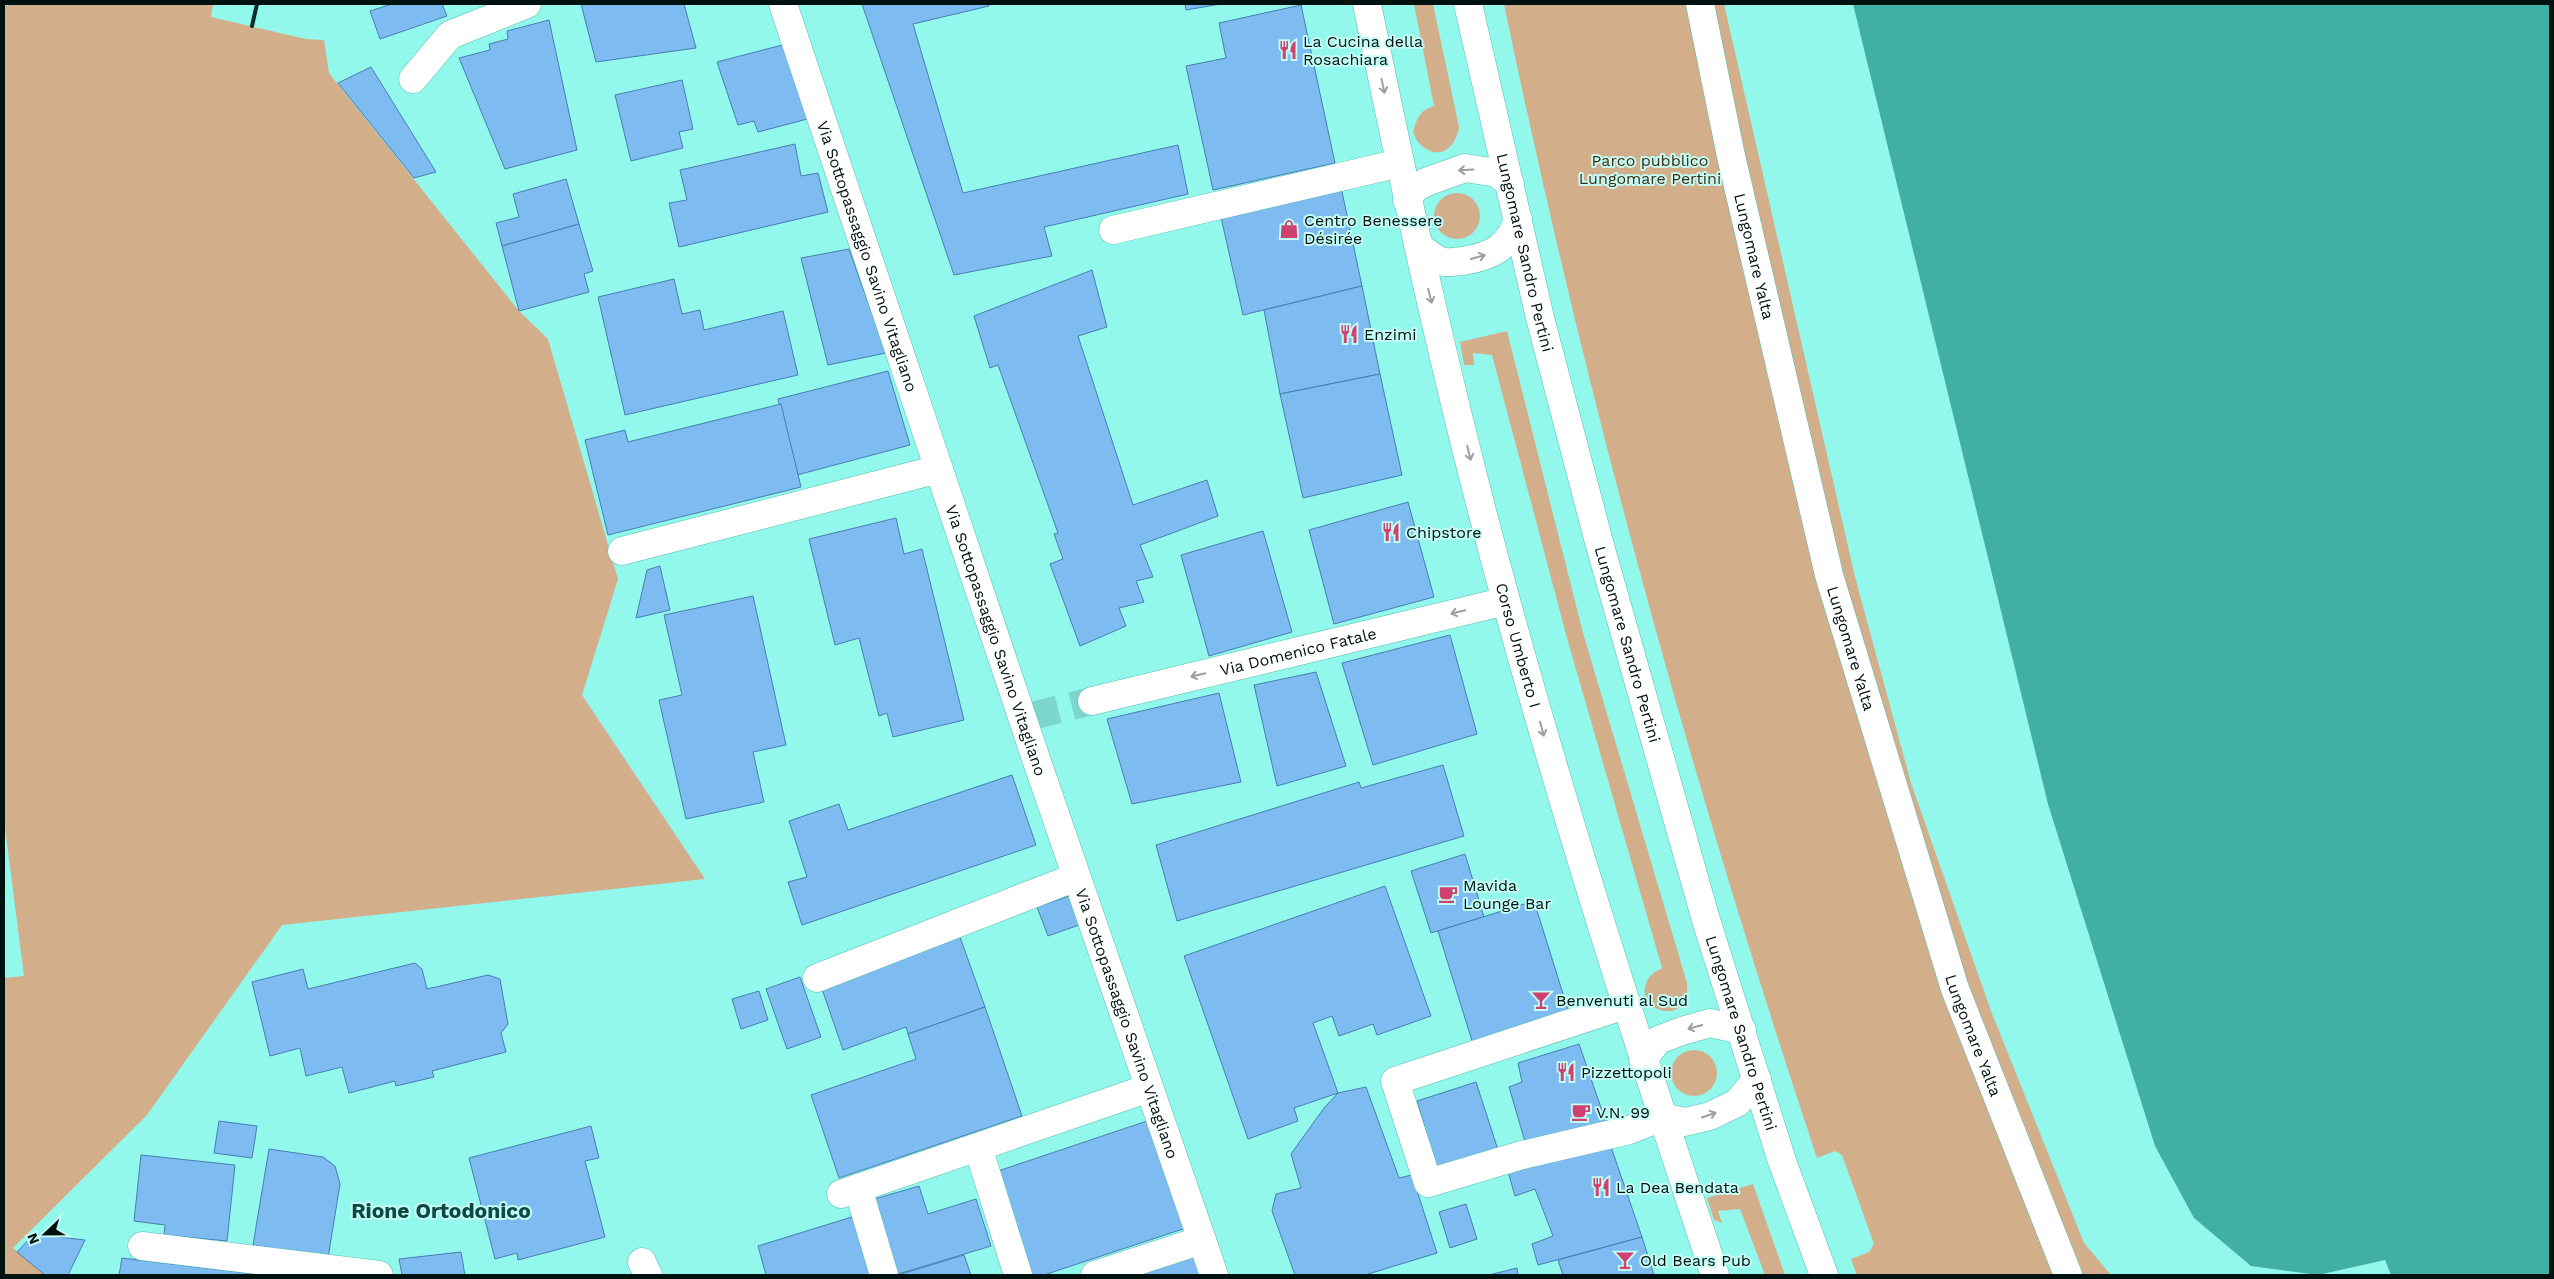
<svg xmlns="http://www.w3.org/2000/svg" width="2554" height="1279" viewBox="0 0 2554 1279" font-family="'Work Sans',sans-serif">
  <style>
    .green { fill: #d2ae8b }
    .water { fill: #42afa4 }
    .building { fill: #7dbbf0; stroke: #457fb0 }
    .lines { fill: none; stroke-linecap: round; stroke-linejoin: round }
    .minor-tunnel { stroke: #7dd6cb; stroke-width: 28; stroke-dasharray: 28 14; stroke-linecap: butt }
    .minor-casing { stroke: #54bbb0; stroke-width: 29 }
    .minor { stroke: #fff; stroke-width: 28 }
    .rail { stroke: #112d2a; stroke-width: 4 }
    .oneway { stroke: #99a09f }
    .labels { text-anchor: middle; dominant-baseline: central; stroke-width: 4; stroke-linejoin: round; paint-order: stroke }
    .poi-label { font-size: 16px; fill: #001210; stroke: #c4fdf5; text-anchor: start }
    .park-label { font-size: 16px; fill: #432b12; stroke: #c4fdf5 }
    .street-label { font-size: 16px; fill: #001210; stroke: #c4fdf5 }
    .district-label { font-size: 21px; font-weight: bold; fill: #0d4842; stroke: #c4fdf5 }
  </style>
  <rect width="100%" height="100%" fill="#93f8ec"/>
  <!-- green -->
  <g class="green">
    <polygon points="4,4 213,4 211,17 306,39 324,40 329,73 519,311 548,339 618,579 582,695 705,879 282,925 147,1115 13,1248 45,1275 4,1275 4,978 24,976 4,820"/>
    <path d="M 1414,4 L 1433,4 L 1459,127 C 1456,147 1440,162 1421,145 C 1417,142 1415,136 1413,132 C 1417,118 1420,110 1434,106 Z"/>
    <path d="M 1504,4 L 1724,4 L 1855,577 L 1911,783 L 1991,1011 L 2084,1243 L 2111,1275 L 1857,1275 L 1851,1259 L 1869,1252 L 1874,1244 L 1842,1155 L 1835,1151 L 1817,1158 C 1691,780 1585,395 1504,4 Z"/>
    <circle cx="1457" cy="216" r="23"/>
    <path d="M 1507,331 L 1583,633 L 1687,983 C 1690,1012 1666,1019 1646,1002 C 1642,985 1647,975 1662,968 L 1567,638 L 1492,355 L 1473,353 L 1474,365 L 1464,365 L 1460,342 Z"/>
    <circle cx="1694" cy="1073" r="23"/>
    <polygon points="1753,1184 1785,1275 1765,1275 1740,1209 1718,1211 1722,1223 1714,1220 1707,1198"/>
  </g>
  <!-- water -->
  <polygon class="water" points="1853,4 2550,4 2550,1275 2391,1275 2385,1260 2318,1275 2251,1266 2194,1218 2155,1146 2048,804"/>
  <!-- building -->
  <g class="building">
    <polygon points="392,4 442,4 447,16 380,39 370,11"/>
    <polygon points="581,4 684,4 696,48 596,62"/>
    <polygon points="862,4 989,4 989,6 913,24 963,193 1178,145 1188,194 1044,227 1052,256 954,275"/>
    <polygon points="1185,4 1221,4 1186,10"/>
    <polygon points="1301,5 1335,163 1213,190 1186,66 1226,58 1219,23"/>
    <polygon points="549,20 577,150 505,169 459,58 490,50 489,44 508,39 507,31"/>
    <polygon points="786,44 815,117 758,132 754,121 738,125 717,62"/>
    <polygon points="371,67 436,172 414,178 338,83"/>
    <polygon points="682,80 693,129 679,132 683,148 631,161 615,95"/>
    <polygon points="795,144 801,176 818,173 828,212 679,247 669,203 687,200 680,170"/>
    <polygon points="566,179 579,224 502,246 496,223 519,217 513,194"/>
    <polygon points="1341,187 1362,286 1243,315 1221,217"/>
    <polygon points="579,224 593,271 584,274 589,292 519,311 502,246"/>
    <polygon points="849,249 886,353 828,365 801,258"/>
    <polygon points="1092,270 1107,327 1078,336 1133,505 1207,480 1218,516 1140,545 1153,577 1136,581 1144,602 1119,608 1126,626 1080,646 1050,564 1063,559 1054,534 1058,533 998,365 990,368 974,316"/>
    <polygon points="674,279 682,314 700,310 704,330 783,311 798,375 625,415 598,297"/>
    <polygon points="1362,286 1380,374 1280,394 1264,310"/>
    <polygon points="888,371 910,445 797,475 778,399"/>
    <polygon points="1380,374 1402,475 1303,498 1280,394"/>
    <polygon points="781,404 801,487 608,535 585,440 625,430 628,442"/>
    <polygon points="1408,502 1434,597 1334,624 1309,530"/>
    <polygon points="896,518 904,554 922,549 964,720 893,737 887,713 879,716 859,638 835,645 809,539"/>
    <polygon points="1263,531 1292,632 1209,656 1181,555"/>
    <polygon points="660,566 670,610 636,618 647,570"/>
    <polygon points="753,596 786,745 753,752 764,802 686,819 659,700 682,695 664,615"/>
    <polygon points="1450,635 1477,734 1373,765 1342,663"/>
    <polygon points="1316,672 1346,766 1277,786 1254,685"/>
    <polygon points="1219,693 1241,782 1132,804 1107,719"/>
    <polygon points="1443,765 1464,836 1177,921 1156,845 1359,782 1361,788"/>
    <polygon points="1012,775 1036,845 802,925 788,882 807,877 789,821 839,804 848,830"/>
    <polygon points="1465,854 1484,917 1431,933 1411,871"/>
    <polygon points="1385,886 1431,1016 1377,1035 1373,1024 1339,1036 1332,1016 1313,1023 1338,1093 1294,1108 1298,1121 1248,1139 1184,956"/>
    <polygon points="1069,896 1079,925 1048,936 1037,907"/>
    <polygon points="1534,901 1569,1013 1473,1044 1438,931"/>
    <polygon points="960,937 985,1007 908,1034 906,1027 843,1050 821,986"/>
    <polygon points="415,963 422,969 427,989 488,975 500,979 508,1024 501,1033 506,1052 432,1071 434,1077 396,1086 395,1081 349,1093 342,1067 306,1076 300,1048 270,1056 252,982 303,969 308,989"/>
    <polygon points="800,977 821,1037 787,1049 766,989"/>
    <polygon points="759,991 768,1020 741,1029 732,999"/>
    <polygon points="985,1007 1022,1116 839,1178 811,1095 916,1059 908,1034"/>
    <polygon points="1579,1044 1608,1128 1526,1145 1509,1087 1522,1082 1518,1063"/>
    <polygon points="1476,1082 1498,1150 1436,1166 1417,1101"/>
    <polygon points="1366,1087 1399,1178 1412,1175 1437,1253 1365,1275 1295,1275 1272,1211 1276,1194 1301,1188 1291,1154 1324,1108 1338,1093"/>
    <polygon points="1153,1119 1189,1227 1044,1275 1032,1275 998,1171"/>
    <polygon points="219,1121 257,1126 252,1158 214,1153"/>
    <polygon points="591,1126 599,1158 585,1161 605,1237 518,1260 517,1253 495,1259 469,1158"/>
    <polygon points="1610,1144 1642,1237 1538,1265 1532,1244 1553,1236 1535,1189 1515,1196 1507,1168"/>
    <polygon points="269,1149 323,1157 335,1166 340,1184 328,1258 253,1245"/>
    <polygon points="141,1155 235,1165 227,1241 164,1235 165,1225 134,1221"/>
    <polygon points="919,1186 928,1214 976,1199 991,1246 895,1275 871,1200"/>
    <polygon points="1466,1204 1477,1239 1450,1248 1439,1212"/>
    <polygon points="855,1216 874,1275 766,1275 758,1246"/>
    <polygon points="34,1234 85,1240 68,1275 45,1275 17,1252"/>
    <polygon points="1642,1237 1654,1275 1563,1275 1558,1260"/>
    <polygon points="461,1252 465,1275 402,1275 399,1259"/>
    <polygon points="964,1255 971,1275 898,1275"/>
    <polygon points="1196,1256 1202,1275 1140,1275"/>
    <polygon points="122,1258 264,1275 119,1275"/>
    <polygon points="1517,1268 1518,1275 1489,1275"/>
  </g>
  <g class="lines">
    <!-- minor-tunnel -->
    <polyline class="minor-tunnel" points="1031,716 1092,701"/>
    <!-- minor casing -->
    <g class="minor-casing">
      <g id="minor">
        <path id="s1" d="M 783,4 L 1034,753 L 1214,1275"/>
        <path id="s2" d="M 1367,4 C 1408,205 1452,406 1507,604 C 1569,830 1641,1053 1715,1275"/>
        <path id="s3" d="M 1468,4 L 1540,318 L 1599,542 L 1706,920 L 1782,1161 L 1824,1275"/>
        <path id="s4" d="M 1700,4 L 1731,156 L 1829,575 L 1955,989 L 2068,1275"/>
        <polyline points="413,79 450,35 527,4"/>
        <polyline points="1407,200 1415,188 1426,182 1465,168 1497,173 1510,184"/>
        <polyline points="1113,230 1400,163"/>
        <path d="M 1418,245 C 1426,252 1433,259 1444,262 C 1449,263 1457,261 1463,261 C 1492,256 1509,248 1518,219"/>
        <polyline points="622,551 939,469"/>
        <path id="s5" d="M 1092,701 L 1506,601"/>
        <polyline points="817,978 1076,877"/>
        <polyline points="1625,1005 1395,1081 1428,1183 1522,1155 1629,1130 1662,1117 1685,1122 1710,1116 1737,1103 1757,1079"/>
        <polyline points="1643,1059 1658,1040 1682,1031 1710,1023 1742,1030"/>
        <polyline points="978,1147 1018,1275"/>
        <polyline points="858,1188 884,1275"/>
        <polyline points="841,1194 1149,1088"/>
        <polyline points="142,1246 379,1275"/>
        <polyline points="642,1262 648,1275"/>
        <polyline points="1095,1275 1202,1240"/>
      </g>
    </g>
    <!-- minor -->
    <use href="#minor" class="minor"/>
    <!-- rail -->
    <polyline class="rail" points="252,26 257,4"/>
  </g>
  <!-- one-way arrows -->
  <defs><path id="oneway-shaft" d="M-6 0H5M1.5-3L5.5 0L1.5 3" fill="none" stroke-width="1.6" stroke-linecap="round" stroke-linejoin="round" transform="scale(1.25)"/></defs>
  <g class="oneway">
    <use href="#oneway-shaft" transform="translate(1383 86) rotate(78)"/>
    <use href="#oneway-shaft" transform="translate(1466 170) rotate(177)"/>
    <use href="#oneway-shaft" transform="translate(1478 257) rotate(-16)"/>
    <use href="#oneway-shaft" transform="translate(1430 296) rotate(76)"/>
    <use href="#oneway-shaft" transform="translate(1469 453) rotate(76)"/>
    <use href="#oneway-shaft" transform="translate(1458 612) rotate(166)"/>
    <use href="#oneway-shaft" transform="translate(1198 675) rotate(166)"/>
    <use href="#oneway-shaft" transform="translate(1542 729) rotate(74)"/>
    <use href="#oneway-shaft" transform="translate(1695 1027) rotate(164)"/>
    <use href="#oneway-shaft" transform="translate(1709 1115) rotate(-19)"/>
  </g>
  <!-- icons -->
  <defs>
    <g id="restaurant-bare" transform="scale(1.5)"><path d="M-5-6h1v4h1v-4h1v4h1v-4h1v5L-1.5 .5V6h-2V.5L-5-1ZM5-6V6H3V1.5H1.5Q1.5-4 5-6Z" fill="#cf416e" stroke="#c4fdf5" stroke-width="2.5" paint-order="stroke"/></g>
    <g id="shop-bare" transform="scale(1.5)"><path d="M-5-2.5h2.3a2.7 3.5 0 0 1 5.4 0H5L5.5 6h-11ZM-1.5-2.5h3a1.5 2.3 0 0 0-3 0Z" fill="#cf416e" stroke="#c4fdf5" stroke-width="2.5" paint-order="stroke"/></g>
    <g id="cafe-bare" transform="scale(1.5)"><path d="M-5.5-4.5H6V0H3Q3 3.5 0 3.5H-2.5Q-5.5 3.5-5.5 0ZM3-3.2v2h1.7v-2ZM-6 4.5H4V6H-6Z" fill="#cf416e" stroke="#c4fdf5" stroke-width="2.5" paint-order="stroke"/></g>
    <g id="bar-bare" transform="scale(1.5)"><path d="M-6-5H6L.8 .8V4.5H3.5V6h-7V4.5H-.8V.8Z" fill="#cf416e" stroke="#c4fdf5" stroke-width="2.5" paint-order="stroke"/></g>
  </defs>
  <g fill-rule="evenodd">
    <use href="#restaurant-bare" x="1288" y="50"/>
    <use href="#shop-bare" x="1289" y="229"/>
    <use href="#restaurant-bare" x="1349" y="334"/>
    <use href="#restaurant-bare" x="1391" y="532"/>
    <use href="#cafe-bare" x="1448" y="894"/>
    <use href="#bar-bare" x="1541" y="1000"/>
    <use href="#restaurant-bare" x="1566" y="1072"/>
    <use href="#cafe-bare" x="1581" y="1112"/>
    <use href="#restaurant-bare" x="1601" y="1187"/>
    <use href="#bar-bare" x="1625" y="1260"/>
  </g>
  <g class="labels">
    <!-- poi labels -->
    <g class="poi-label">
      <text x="1303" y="41">La Cucina della<tspan x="1303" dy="18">Rosachiara</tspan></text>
      <text x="1304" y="220">Centro Benessere<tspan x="1304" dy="18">Désirée</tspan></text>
      <text x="1364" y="334">Enzimi</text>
      <text x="1406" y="532">Chipstore</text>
      <text x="1463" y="885">Mavida<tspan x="1463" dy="18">Lounge Bar</tspan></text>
      <text x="1556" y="1000">Benvenuti al Sud</text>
      <text x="1581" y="1072">Pizzettopoli</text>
      <text x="1596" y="1112">V.N. 99</text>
      <text x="1616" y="1187">La Dea Bendata</text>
      <text x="1640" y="1260">Old Bears Pub</text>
    </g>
    <!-- park labels -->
    <g class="park-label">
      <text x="1650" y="160">Parco pubblico<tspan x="1650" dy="18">Lungomare Pertini</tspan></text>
    </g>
    <!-- street labels -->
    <g class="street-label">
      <text stroke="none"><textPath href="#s3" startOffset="255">Lungomare Sandro Pertini</textPath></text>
      <text stroke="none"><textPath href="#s1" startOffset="266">Via Sottopassaggio Savino Vitagliano</textPath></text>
      <text stroke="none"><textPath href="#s4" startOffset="258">Lungomare Yalta</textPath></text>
      <text stroke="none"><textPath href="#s1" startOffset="671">Via Sottopassaggio Savino Vitagliano</textPath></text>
      <text stroke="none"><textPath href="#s3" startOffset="660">Lungomare Sandro Pertini</textPath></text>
      <text stroke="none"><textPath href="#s2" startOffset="659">Corso Umberto I</textPath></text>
      <text stroke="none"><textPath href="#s4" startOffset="662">Lungomare Yalta</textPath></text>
      <text stroke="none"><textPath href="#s5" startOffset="212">Via Domenico Fatale</textPath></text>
      <text stroke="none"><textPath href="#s1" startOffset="1076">Via Sottopassaggio Savino Vitagliano</textPath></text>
      <text stroke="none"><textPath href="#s3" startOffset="1065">Lungomare Sandro Pertini</textPath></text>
      <text stroke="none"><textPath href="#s4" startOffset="1068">Lungomare Yalta</textPath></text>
    </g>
    <!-- district labels -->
    <g class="district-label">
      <text x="441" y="1210">Rione Ortodonico</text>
    </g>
  </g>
  <!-- border -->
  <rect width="2554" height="1279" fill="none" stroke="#001210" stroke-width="10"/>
  <!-- north arrow -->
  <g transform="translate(45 1234) rotate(248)" stroke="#c4fdf5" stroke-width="4" paint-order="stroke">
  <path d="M0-4L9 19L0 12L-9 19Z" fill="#001210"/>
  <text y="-8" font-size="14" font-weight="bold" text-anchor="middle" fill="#001210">N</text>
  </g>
</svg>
